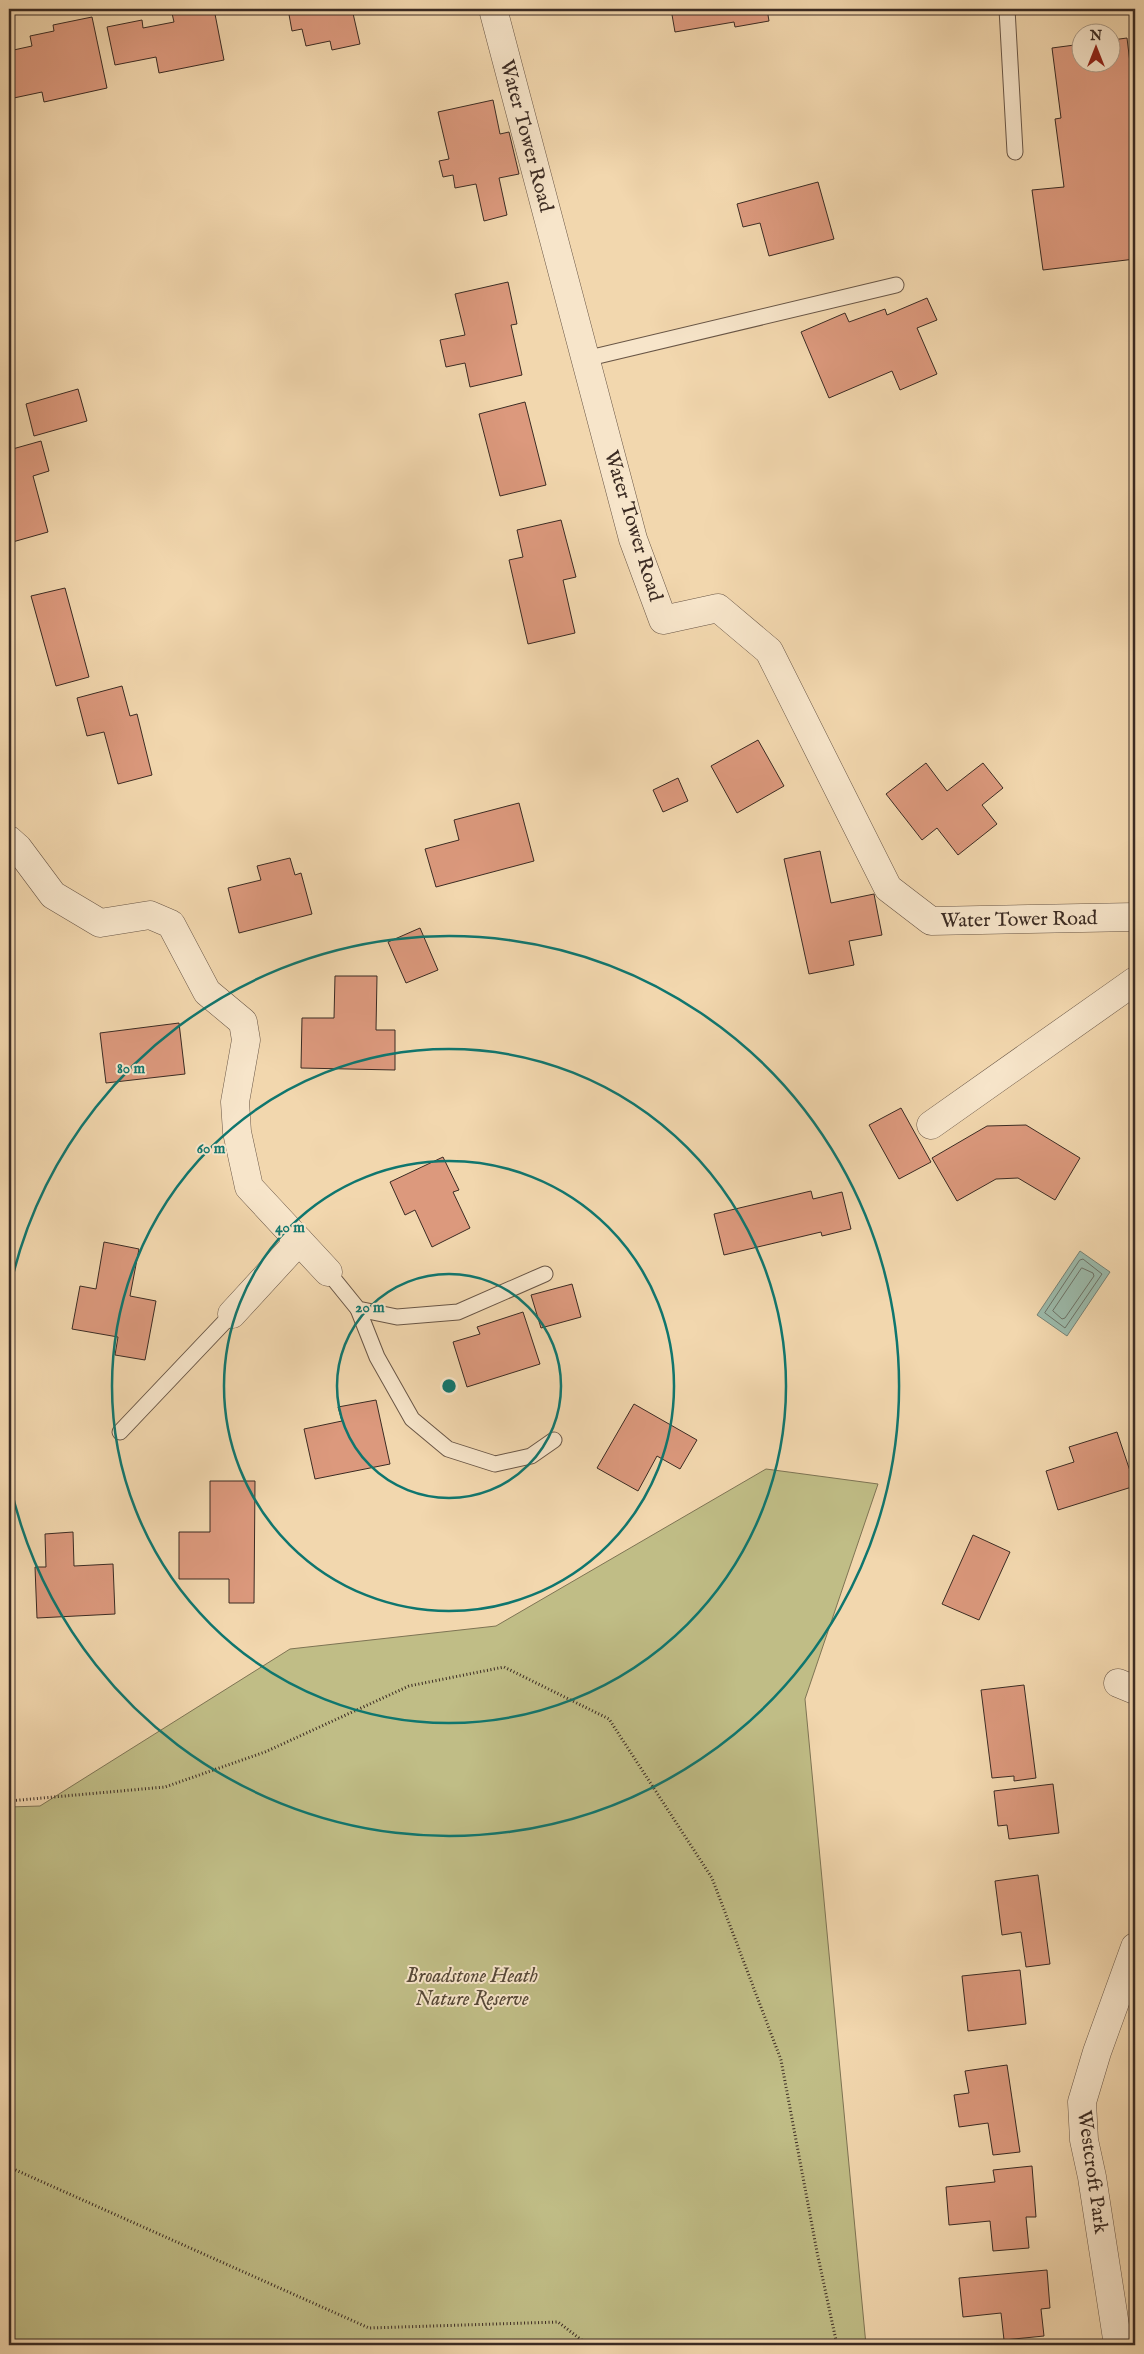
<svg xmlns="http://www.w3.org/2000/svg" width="1144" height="2354" viewBox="0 0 1144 2354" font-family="'IM FELL English',serif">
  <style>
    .green { fill: #c0bd86; stroke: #7e7454 }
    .water { fill: #9bbaab; stroke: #758175 }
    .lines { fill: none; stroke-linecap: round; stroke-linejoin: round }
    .shore { stroke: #6b7267; stroke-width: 1 }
    .building { fill: #dc997d; stroke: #3b2b23 }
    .lane-casing { stroke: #695646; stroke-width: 17 }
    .street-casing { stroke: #695646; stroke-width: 29 }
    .path { stroke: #3b2b23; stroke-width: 3; stroke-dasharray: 1 2.5; stroke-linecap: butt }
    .lane { stroke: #f7e5ca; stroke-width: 15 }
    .street { stroke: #f7e5ca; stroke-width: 28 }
    .ring { fill: none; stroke: #0f766e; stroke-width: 2.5 }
    .labels { text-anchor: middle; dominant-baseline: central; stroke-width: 4; stroke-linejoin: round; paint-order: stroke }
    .street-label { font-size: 20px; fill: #3b2b23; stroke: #f7e5ca }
    .park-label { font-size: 20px; font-style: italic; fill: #564837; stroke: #f7e5ca }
    .centre { fill: #0f766e; stroke: #f7e5ca; stroke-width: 2.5 }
    .ring-label { font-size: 15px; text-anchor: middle; font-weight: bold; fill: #0f766e; stroke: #f7e5ca; stroke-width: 4; stroke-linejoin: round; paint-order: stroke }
  </style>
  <rect width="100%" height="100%" fill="#f2d7ae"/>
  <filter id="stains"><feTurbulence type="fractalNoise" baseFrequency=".004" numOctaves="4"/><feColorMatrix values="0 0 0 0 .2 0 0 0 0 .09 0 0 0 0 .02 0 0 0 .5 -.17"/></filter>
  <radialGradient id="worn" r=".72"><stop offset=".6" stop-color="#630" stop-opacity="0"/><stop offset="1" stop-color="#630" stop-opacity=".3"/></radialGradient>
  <!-- green -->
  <polygon class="green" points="766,1469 878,1484 805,1699 866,2345 9,2345 9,1807 40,1806 290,1649 496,1626"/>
  <!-- water -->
  <polygon class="water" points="1080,1251 1110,1272 1067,1336 1037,1315"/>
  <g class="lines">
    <!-- shore -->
    <g class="shore">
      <polygon points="1080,1260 1083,1259 1102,1274 1065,1328 1045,1313"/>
      <polygon points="1082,1268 1093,1273 1094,1276 1065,1318 1062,1319 1053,1311"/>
    </g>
  </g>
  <!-- building -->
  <g class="building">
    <polygon points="171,9 214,9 224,60 159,73 156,57 115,65 107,27 142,20 143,28 174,22"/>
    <polygon points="288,9 352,9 360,44 332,50 330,41 306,46 302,29 292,31"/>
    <polygon points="671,9 767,9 769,21 735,27 734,22 675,32"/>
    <polygon points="92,17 107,88 44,102 42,92 9,99 9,51 32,46 30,36 54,31 53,25"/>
    <polygon points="1127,38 1133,88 1135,88 1135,259 1043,270 1032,190 1064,187 1055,119 1061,118 1052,48 1082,44 1082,62 1112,62 1112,40"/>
    <polygon points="493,100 500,134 509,132 519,174 499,178 507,215 484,221 476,184 455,188 453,175 443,177 439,161 449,159 438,112"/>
    <polygon points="818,182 834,239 769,256 760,223 743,227 737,204"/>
    <polygon points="508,282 517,324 511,325 522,375 470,387 465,363 446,367 440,340 465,335 455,294"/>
    <polygon points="927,298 937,320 917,328 937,374 900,390 892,371 829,398 801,332 845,313 849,322 885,309 887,315"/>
    <polygon points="78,389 87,421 34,436 26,404"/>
    <polygon points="525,402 546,485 500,496 479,414"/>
    <polygon points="41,441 49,471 33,476 48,532 9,543 9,450"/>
    <polygon points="561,520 576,577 563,580 575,633 528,644 509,560 523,557 517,530"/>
    <polygon points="65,588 89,677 56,686 31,596"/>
    <polygon points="122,686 130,716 137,714 152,775 118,784 104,732 87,736 77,698"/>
    <polygon points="758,740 784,786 737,813 711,766"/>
    <polygon points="926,763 947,791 983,763 1003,788 982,805 997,824 958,855 937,828 922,840 886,794"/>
    <polygon points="678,778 688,801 663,812 653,790"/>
    <polygon points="519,803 534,861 436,887 425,849 459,840 454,820"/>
    <polygon points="820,851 831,903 874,894 882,935 849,941 854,965 809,974 784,859"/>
    <polygon points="290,858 295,875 301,873 312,914 239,933 228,888 261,880 257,866"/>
    <polygon points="420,928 438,970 406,983 388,942"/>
    <polygon points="335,976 377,976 376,1030 395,1030 395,1070 301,1068 302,1018 334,1018"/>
    <polygon points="179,1023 185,1074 106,1083 100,1033"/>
    <polygon points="901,1108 931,1162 899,1179 869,1125"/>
    <polygon points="1026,1125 1080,1158 1055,1200 1018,1178 996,1179 957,1201 932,1158 987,1126"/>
    <polygon points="443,1157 459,1190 453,1192 470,1228 432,1247 415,1210 405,1215 390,1182"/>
    <polygon points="811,1191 813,1199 842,1192 851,1229 822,1236 821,1232 724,1255 714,1214"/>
    <polygon points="104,1242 139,1249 130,1296 156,1301 145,1360 115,1355 118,1337 72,1329 80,1286 96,1289"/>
    <polygon points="572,1284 581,1317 541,1328 531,1295"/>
    <polygon points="523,1312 540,1364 467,1387 453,1342 480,1334 477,1327"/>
    <polygon points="376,1400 390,1464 315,1479 304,1429 342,1421 338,1407"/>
    <polygon points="634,1404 697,1440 680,1469 657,1456 638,1491 597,1468"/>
    <polygon points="1117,1432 1135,1486 1058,1510 1046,1471 1074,1462 1069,1447"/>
    <polygon points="210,1481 255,1481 254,1603 229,1603 229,1579 179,1579 179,1532 210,1532"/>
    <polygon points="73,1532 74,1566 113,1564 115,1614 37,1618 35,1567 46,1567 45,1534"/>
    <polygon points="973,1535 1010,1552 979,1620 942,1604"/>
    <polygon points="1024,1685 1036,1778 1014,1781 1014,1776 992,1778 981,1690"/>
    <polygon points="1053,1784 1059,1833 1009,1839 1007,1825 998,1826 994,1791"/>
    <polygon points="1038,1875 1050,1964 1026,1967 1021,1932 1002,1935 995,1881"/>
    <polygon points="1020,1970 1026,2024 968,2031 962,1976"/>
    <polygon points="1007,2065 1020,2152 993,2155 988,2123 959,2127 954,2095 969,2093 965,2071"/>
    <polygon points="1032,2166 1036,2217 1026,2217 1029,2248 993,2251 990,2221 949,2225 946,2187 995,2182 993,2170"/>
    <polygon points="1047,2270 1050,2308 1041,2309 1044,2336 1004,2340 1001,2313 963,2317 959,2278"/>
  </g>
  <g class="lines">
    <!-- lane casing -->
    <g class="lane-casing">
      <g id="lane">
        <polyline points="1007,9 1015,152"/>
        <polyline points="585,359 896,285"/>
        <polyline points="328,1272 358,1309 397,1317 458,1312 545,1274"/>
        <polyline points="358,1309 377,1357 412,1419 448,1449 495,1464 531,1456 554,1440"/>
        <polyline points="120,1432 232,1314"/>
      </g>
    </g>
    <!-- street casing -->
    <g class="street-casing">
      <g id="street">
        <polyline points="493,9 633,539 663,620 718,608 769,651 888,888 931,921 1135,917"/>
        <polyline points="9,840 18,848 53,895 100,923 150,915 171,924 207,992 243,1022 246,1040 235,1102 237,1132 249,1187 328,1272"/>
        <polyline points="931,1125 1135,981"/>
        <polyline points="232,1314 299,1241"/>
        <polyline points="1118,1683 1135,1690"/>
        <polyline points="1118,2345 1092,2177 1084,2140 1082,2102 1097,2052 1135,1947"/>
      </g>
    </g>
    <!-- path -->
    <g class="path">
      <polyline points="9,1801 165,1787 265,1752 409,1686 504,1667 609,1719 712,1878 781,2060 817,2252 837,2345"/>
      <polyline points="9,2167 369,2328 558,2322 588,2345"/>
    </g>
    <!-- lane -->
    <use href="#lane" class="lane"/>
    <!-- street -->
    <use href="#street" class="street"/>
  </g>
  <!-- distance rings -->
  <g class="ring">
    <circle cx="449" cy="1386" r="112"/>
    <circle cx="449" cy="1386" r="225"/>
    <circle cx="449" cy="1386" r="337"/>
    <path d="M9 1292A450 450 0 1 1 9 1480"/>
  </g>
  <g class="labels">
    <!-- street labels -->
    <g class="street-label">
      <text transform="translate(526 136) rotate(75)">Water Tower Road</text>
      <text transform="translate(633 526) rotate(73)">Water Tower Road</text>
      <text transform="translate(1019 920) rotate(-1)">Water Tower Road</text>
      <text transform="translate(1092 2172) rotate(82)">Westcroft Park</text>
    </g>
    <!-- park labels -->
    <g class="park-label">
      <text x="472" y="1976">Broadstone Heath<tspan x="472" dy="23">Nature Reserve</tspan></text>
    </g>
  </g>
  <circle cx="449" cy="1386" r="8" class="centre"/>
  <g class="ring-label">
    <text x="131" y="1073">80 m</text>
    <text x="211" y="1153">60 m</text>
    <text x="290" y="1232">40 m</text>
    <text x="370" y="1312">20 m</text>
  </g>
  <!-- margin -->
  <rect width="1144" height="2354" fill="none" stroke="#f2d7ae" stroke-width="30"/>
  <rect x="10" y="10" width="1124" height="2334" fill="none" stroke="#3b2b23" stroke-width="2.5"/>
  <rect x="15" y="15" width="1114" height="2324" fill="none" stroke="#3b2b23"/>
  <!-- north arrow -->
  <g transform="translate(1096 48)"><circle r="24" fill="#f7e5ca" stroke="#ac9b87"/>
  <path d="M0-4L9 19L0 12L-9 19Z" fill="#8f2418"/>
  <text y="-8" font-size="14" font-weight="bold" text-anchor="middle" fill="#3b2b23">N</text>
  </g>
  <rect width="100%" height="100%" filter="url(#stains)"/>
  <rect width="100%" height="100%" fill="url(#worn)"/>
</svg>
